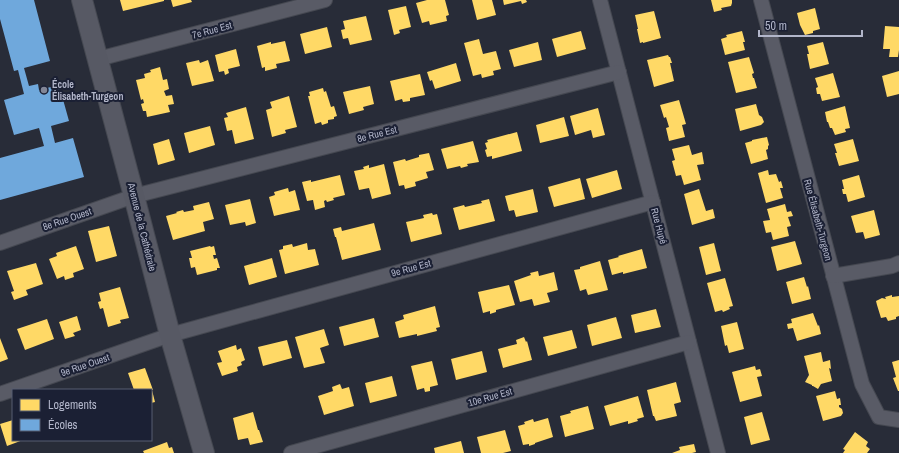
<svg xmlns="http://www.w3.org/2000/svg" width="899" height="453" viewBox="0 0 899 453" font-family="'Archivo Narrow',sans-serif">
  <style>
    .homes { fill: #ffd966 }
    .schools { fill: #6fa8dc }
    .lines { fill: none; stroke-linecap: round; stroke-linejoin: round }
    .street-casing { stroke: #454851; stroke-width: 16 }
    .secondary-casing { stroke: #454851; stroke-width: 22 }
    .street { stroke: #595b66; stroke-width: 14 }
    .secondary { stroke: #575964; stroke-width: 20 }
    .poi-dot { fill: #828697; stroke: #1b2034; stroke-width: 1.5 }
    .labels { text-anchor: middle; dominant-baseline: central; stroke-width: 4; stroke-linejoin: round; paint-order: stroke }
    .street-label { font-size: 10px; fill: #b2b6ca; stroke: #1b2034 }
    .poi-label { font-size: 10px; font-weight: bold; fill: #b2b6ca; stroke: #1b2034; text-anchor: start }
  </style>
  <rect width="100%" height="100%" fill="#282c38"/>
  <!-- homes -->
  <g class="homes">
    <polygon points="120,0 164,0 164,1 123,11"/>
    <polygon points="171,0 191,0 192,2 173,7"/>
    <polygon points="427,0 445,0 449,15 446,16 447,21 430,25 429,21 422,23 416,3"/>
    <polygon points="472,0 492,0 496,15 477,20"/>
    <polygon points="503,0 526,0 527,2 522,4 521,1 504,5"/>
    <polygon points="711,0 732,0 732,3 731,6 721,8 722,10 714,12"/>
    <polygon points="406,6 411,27 399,30 400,33 394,35 388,10"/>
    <polygon points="815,8 820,29 813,31 813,33 805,35 800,25 797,13"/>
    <polygon points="654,11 661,38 643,43 643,42 640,43 637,29 638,29 635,15"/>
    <polygon points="366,16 372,40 350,45 348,38 343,39 341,30 345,29 343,21"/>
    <polygon points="885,26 899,27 899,50 898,57 889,57 890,49 883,49"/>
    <polygon points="327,27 332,47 305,54 300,34"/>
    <polygon points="581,31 586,49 557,57 552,39"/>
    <polygon points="742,31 745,42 743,42 745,50 725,55 721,39 727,37 726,35"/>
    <polygon points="479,39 483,54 496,51 501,69 493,71 494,75 482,78 481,74 473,76 464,43"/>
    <polygon points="285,41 290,61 276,64 277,68 265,71 265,67 262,68 257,46 271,42 271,44"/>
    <polygon points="538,42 542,60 514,67 509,50"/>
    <polygon points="823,42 829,64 810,69 807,54 809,54 807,46"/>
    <polygon points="236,49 240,66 228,69 229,73 225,75 224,71 219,72 215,55"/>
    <polygon points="668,55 669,57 670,57 672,63 670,63 674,81 654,87 647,60"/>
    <polygon points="749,57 754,73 752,74 753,78 754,78 757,88 736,93 728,62"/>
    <polygon points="199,60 200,63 208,60 214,81 192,86 186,63"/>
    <polygon points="456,63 461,81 435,89 432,80 430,81 427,72"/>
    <polygon points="160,67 163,80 167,79 169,89 164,91 166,96 172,95 174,104 168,105 170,112 147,117 146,111 143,111 141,104 144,103 143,99 141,100 136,80 145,78 144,74 151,72 150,70"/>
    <polygon points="899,71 899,94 887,97 882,76"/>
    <polygon points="833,73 840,97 822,101 820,94 817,94 816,88 818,87 815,78"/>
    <polygon points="420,74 425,95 410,98 410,101 403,102 402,99 395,101 390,81"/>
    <polygon points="370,86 374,104 363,107 364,110 349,114 343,92"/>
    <polygon points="323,88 324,92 326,91 331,107 334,106 337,116 334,117 334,119 328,120 328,123 322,125 321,122 315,124 308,96 310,96 309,92"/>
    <polygon points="289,96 297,127 285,130 286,133 272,137 266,110 272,108 270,102"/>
    <polygon points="679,100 686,124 682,125 685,137 669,141 666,128 669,127 666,117 664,118 660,105"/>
    <polygon points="756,104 759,115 762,117 764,122 761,125 740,131 735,109"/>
    <polygon points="845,106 850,128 845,129 846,132 835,135 832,128 830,128 828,122 827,122 825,112"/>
    <polygon points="246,107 254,139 235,144 232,130 227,131 224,118 228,117 226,113"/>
    <polygon points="598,108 605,135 593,138 591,130 575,135 570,116"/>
    <polygon points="564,117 569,136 540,143 536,125"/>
    <polygon points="210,126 215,145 189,153 184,133"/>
    <polygon points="517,132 522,151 492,159 492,156 487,157 485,150 487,149 485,143 488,142 487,140"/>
    <polygon points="767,137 769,145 768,146 768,149 766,150 768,159 751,164 745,143 752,141 752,140"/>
    <polygon points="169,139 175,160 158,165 153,144"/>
    <polygon points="853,139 859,161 839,166 835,153 837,153 834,144"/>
    <polygon points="473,141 479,162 467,164 468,166 461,168 460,166 447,169 441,149"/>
    <polygon points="689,145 692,155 702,152 704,164 697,165 701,180 684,185 681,175 676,176 672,161 675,160 672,149"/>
    <polygon points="429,153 434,170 426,172 428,178 415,182 416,186 405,189 404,185 399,186 393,162 405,159 406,161 419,157 419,155"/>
    <polygon points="384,164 391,194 372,199 369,188 359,190 354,171 364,169 363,167 369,165 369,168"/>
    <polygon points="617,170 622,189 592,198 586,179"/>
    <polygon points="768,170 769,175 776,174 779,182 781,181 783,188 780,188 783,198 766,203 758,173"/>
    <polygon points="340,175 345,195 333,198 334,200 327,202 326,200 324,201 325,207 315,210 313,200 307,201 302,182 311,180 311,182"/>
    <polygon points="859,175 865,197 848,202 846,194 843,194 842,189 844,189 842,180"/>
    <polygon points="580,178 585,199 554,207 548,187"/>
    <polygon points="288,188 289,192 295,190 300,210 274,216 269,197 275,195 274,192"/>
    <polygon points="533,189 538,212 516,217 514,210 509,211 505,196"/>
    <polygon points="699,189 706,211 713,209 715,218 692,225 684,194"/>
    <polygon points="250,199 256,223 246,226 245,222 230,225 225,205"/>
    <polygon points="489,199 495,221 459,230 453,208 464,205 465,207 482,203 481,201"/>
    <polygon points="209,202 214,219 203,222 205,231 173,240 166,216 177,213 176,212 183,210 184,212 194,210 193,206"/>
    <polygon points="785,204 787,212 791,211 793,216 788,217 791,226 787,227 789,236 773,240 771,232 766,233 763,221 770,220 767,209"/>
    <polygon points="874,210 880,235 865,239 863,232 856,233 851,216"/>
    <polygon points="432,213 433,215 437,214 442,234 411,242 406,222 424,218 423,215"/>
    <polygon points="374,223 381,250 342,260 336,237 335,237 333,229 341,227 342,231"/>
    <polygon points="109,226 117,256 96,262 88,231"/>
    <polygon points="795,241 802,264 777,271 771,247"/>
    <polygon points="307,243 308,250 315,249 319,265 285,274 279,250 283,249 283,246 292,244 293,247"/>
    <polygon points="714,243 721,271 706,275 699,247"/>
    <polygon points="76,246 84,269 73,273 74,277 65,280 64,276 57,279 49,259 57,256 56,253"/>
    <polygon points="210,246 211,247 214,246 216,255 213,255 214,259 217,258 220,268 217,268 217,270 197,275 195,267 191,268 189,258 192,258 190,251"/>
    <polygon points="642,249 647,268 623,274 623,272 612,275 608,260 619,257 618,256"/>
    <polygon points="272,258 277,277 249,285 244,266"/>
    <polygon points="600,261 608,290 588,295 586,289 580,291 574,270 580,269 580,267"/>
    <polygon points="36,263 43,284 26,290 28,295 14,300 11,292 14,291 7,271"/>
    <polygon points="538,271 539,276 554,272 558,290 547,293 550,302 534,306 532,299 520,302 514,281 531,275 530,273"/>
    <polygon points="804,277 807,287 808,286 811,299 792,304 786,282"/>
    <polygon points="725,278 733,306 729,307 730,309 723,312 722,310 715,312 707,283"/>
    <polygon points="509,285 515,305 496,310 496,312 490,314 490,311 483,313 478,292"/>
    <polygon points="120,287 129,318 120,320 121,323 108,327 103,308 100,309 98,302 101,301 99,293"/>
    <polygon points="892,295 892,297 899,296 899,316 896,317 896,319 888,321 886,317 881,318 877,305 876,301 882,298 886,299 885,297"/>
    <polygon points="435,306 440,327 436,328 437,331 417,336 417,334 399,338 395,322 404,319 403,315"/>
    <polygon points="656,309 661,327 635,333 631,315"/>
    <polygon points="813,313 816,321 818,326 819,325 821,334 797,341 793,328 788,329 787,324 792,323 791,319"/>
    <polygon points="77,316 81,330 73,333 75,336 65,339 59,322"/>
    <polygon points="616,317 622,338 592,346 587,325"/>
    <polygon points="374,318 379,337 344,346 339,327"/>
    <polygon points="47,319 54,339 25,350 17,329"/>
    <polygon points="737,322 744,349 729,353 727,345 725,346 721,326"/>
    <polygon points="324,329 329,345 320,348 325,363 304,368 295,337"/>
    <polygon points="572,330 577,348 548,356 543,337"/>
    <polygon points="524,337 526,342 527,341 532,360 503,368 498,349 517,344 516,340"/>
    <polygon points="0,338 8,359 0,362"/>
    <polygon points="287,340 292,358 263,366 258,347"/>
    <polygon points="236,345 237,350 241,348 245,360 241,362 242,365 237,367 238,371 222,376 217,363 222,362 218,351"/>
    <polygon points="482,351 487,372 456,380 451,359"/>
    <polygon points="821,352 823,362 830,360 831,369 829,368 832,381 821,384 818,389 813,386 812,386 812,385 805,382 809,375 804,356"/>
    <polygon points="899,360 899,391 898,391 893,378 896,377 892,362"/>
    <polygon points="432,361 438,385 430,387 430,391 425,392 424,388 417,390 411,366"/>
    <polygon points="755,366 756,370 760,369 762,376 757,377 762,396 740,402 732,372"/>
    <polygon points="145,368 153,390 152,390 155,402 151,403 151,390 134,390 128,373"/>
    <polygon points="392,376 397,396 370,403 365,383"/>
    <polygon points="676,382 681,402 674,404 677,416 656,421 654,416 653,416 647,390"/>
    <polygon points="340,384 342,389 349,387 354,406 324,415 318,396 333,391 332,387"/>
    <polygon points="835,391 837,399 840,398 841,405 839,405 839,407 842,409 843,413 841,416 823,421 816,396"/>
    <polygon points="638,396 644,417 637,419 638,421 628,424 628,421 610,426 604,406"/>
    <polygon points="588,406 594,429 565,437 560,416 571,413 570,411"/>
    <polygon points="253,412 258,430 259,430 263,442 250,445 248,438 238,440 233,418"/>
    <polygon points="762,412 770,440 751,445 744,417"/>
    <polygon points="548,418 553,437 535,443 535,444 529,446 529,444 523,445 518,426 525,424 524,422 533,419 534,422"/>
    <polygon points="13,420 13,440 23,440 7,446 0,424"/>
    <polygon points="505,430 511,451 503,453 481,453 477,437"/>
    <polygon points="855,432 868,442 866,446 870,449 867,453 843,453 845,450 843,449"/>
    <polygon points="461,441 464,453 435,453 434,448"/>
    <polygon points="167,442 169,448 172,447 174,453 144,453 143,451"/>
    <polygon points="694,444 696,452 692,453 672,453 680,450 679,447"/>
  </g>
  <!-- schools -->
  <polygon class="schools" points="0,0 34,0 50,61 24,68 29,86 38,84 39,90 59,85 69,121 51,126 55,143 73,138 84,177 0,200 0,158 44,146 39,128 14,135 4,100 24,94 18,70 14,71 0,19"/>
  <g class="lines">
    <!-- street casing -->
    <g class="street-casing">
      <g id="street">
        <polyline points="600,0 718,453"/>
        <polyline points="761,0 862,384 879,417 899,420"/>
        <polyline points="98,59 325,0"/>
        <polyline points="0,243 134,196 619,72"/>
        <polyline points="833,276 892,266 899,263"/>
        <polyline points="0,394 170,335 653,202"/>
        <polyline points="291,453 689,342"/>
      </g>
    </g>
    <!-- secondary casing -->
    <g class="secondary-casing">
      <polyline id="secondary" points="82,0 134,196 170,335 204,453"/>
    </g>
    <!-- street -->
    <use href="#street" class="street"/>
    <!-- secondary -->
    <use href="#secondary" class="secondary"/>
  </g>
  <!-- markers -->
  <circle class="poi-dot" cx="44" cy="90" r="4"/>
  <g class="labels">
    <!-- street labels -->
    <g class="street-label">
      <text transform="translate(212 30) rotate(-15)">7e Rue Est</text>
      <text transform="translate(377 134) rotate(-14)">8e Rue Est</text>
      <text transform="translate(67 219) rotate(-19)">8e Rue Ouest</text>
      <text transform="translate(818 220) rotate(75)">Rue Élisabeth-Turgeon</text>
      <text transform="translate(659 226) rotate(75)">Rue Hupé</text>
      <text transform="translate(142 227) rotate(76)">Avenue de la Cathédrale</text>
      <text transform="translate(411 268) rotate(-15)">9e Rue Est</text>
      <text transform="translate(85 365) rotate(-19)">9e Rue Ouest</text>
      <text transform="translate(490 397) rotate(-16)">10e Rue Est</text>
    </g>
    <!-- poi labels -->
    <g class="poi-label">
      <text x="52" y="84">École<tspan x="52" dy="12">Élisabeth-Turgeon</tspan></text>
    </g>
  </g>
  <!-- legend -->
  <rect x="12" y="389" width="140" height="52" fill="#1b2034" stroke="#575c70"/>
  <rect x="20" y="399" width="20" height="12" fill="#ffd966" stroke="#575c70"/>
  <text x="48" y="409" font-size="12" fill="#b2b6ca">Logements</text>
  <rect x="20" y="419" width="20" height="12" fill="#6fa8dc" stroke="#575c70"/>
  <text x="48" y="429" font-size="12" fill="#b2b6ca">Écoles</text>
  <!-- scale -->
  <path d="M759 30v6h103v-6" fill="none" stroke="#b2b6ca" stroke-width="2"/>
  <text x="765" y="30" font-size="12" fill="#b2b6ca" stroke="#1b2034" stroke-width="3" paint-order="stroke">50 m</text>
</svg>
